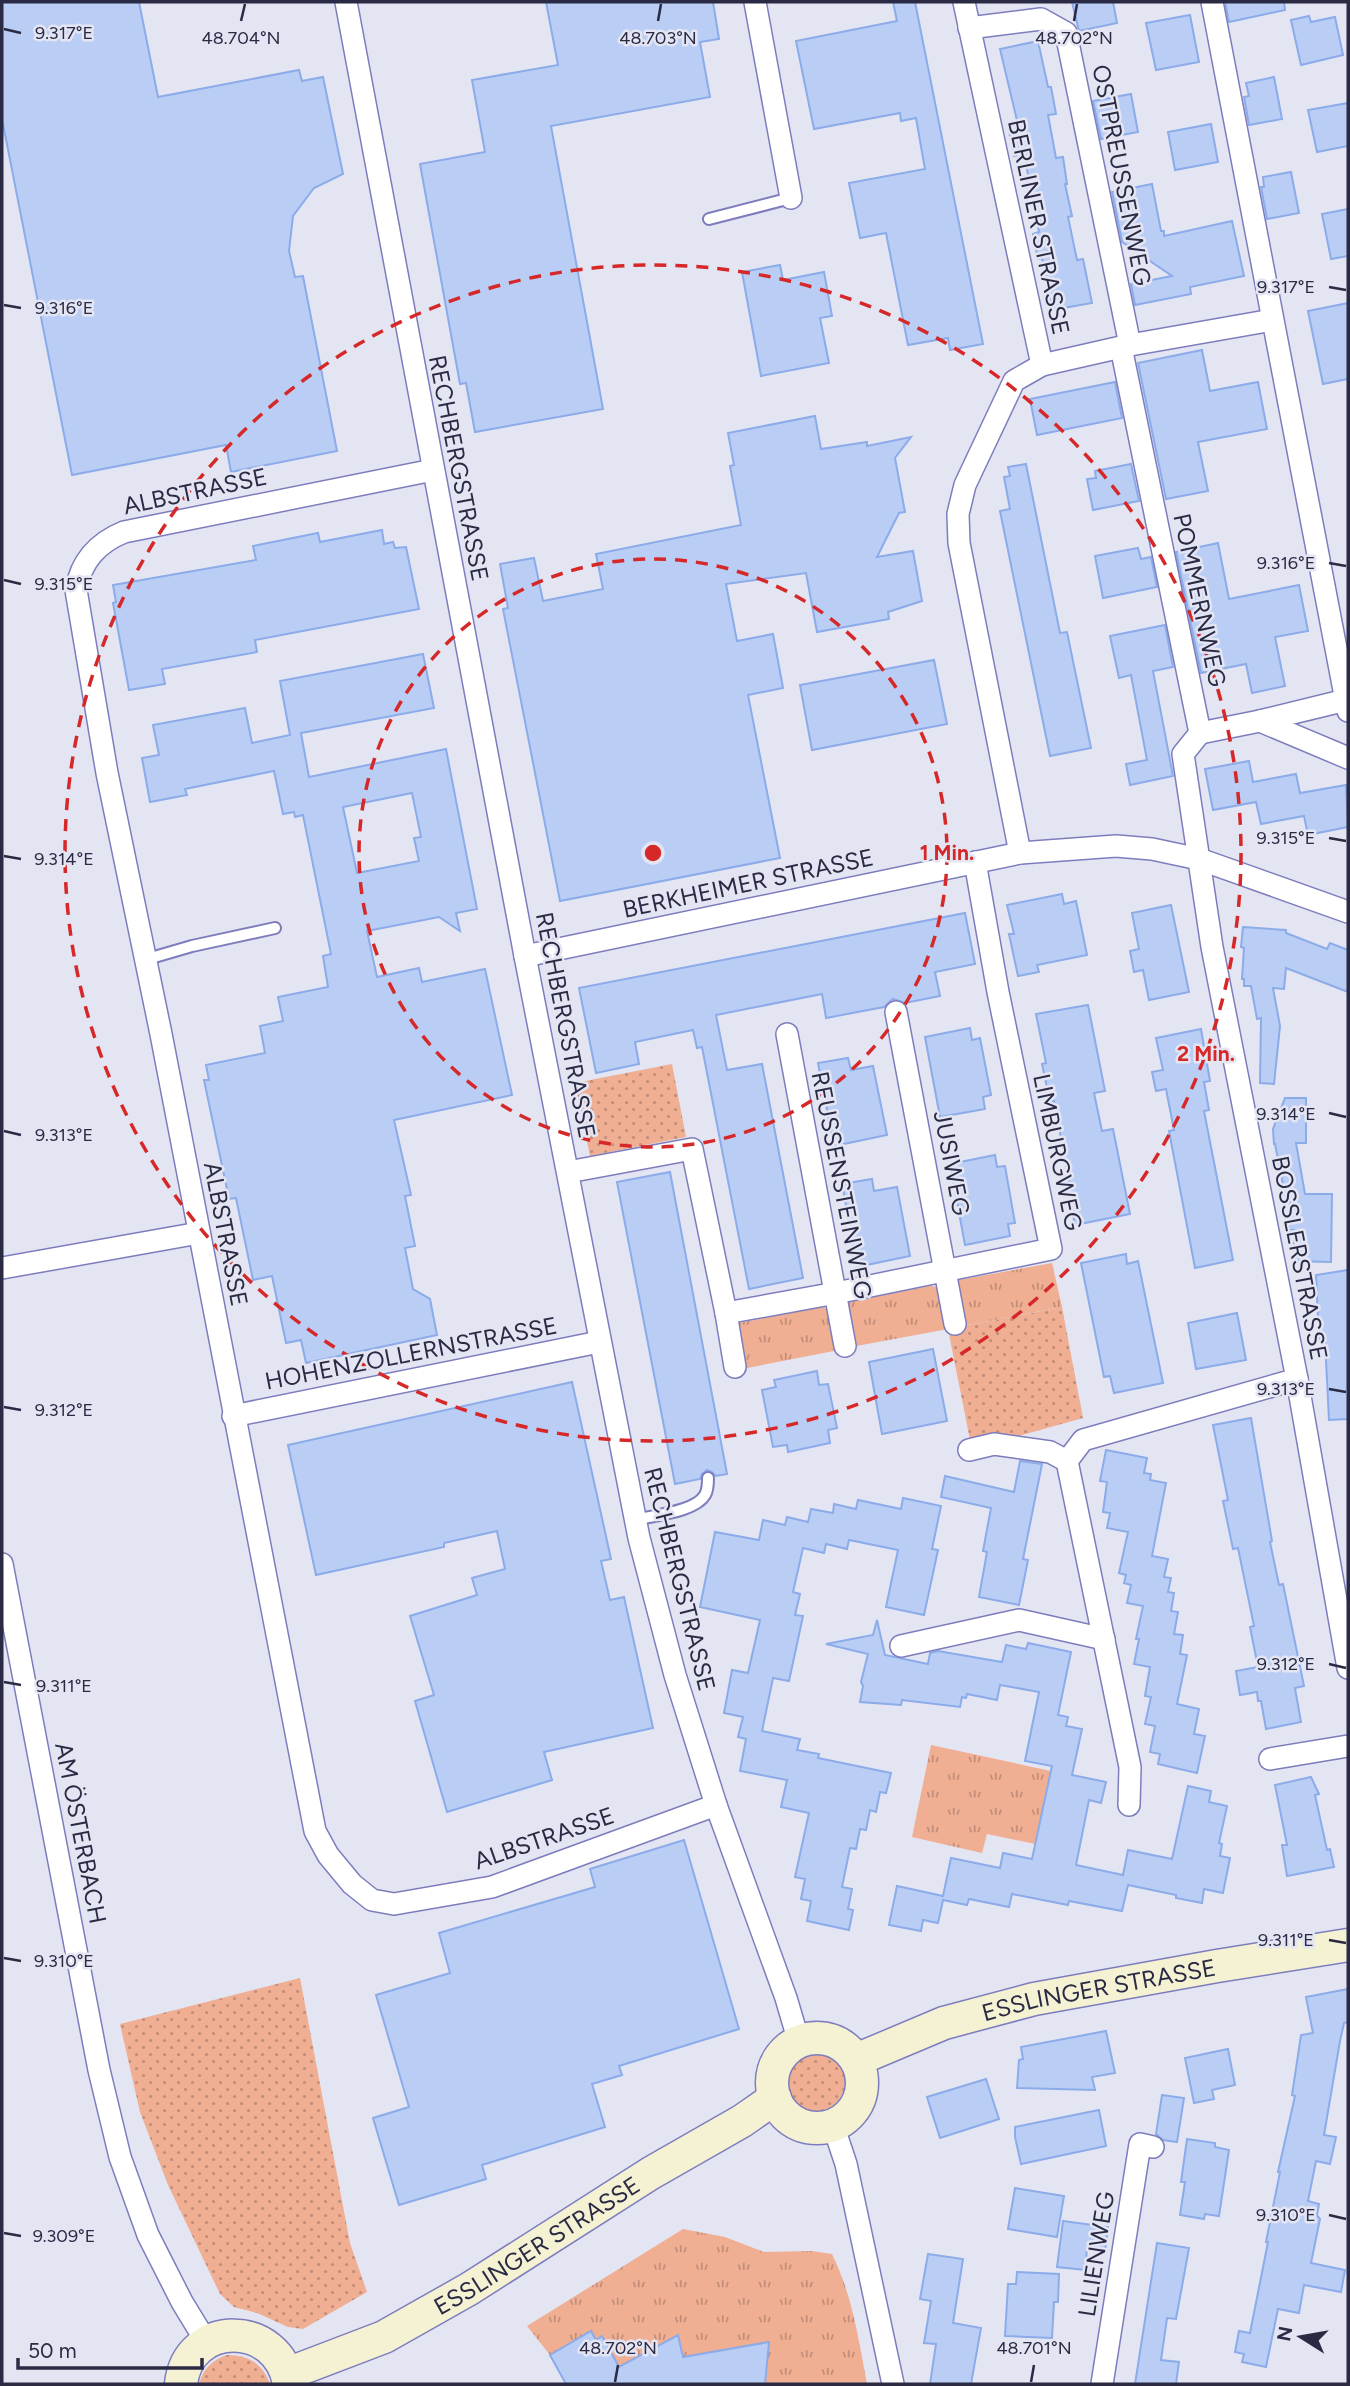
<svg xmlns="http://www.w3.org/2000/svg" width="1350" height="2386" viewBox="0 0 1350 2386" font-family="Figtree,sans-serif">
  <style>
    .grass { fill: url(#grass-dots) }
    .park { fill: url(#park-tufts) }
    .building { fill: #bacef5; stroke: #8babe9; stroke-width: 2; fill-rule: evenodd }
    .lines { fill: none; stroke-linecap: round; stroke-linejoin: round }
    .service-casing { stroke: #7d7dbd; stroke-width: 14 }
    .minor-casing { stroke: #7d7dbd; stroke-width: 24 }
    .secondary-casing { stroke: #7d7dbd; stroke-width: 35 }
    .service { stroke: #fff; stroke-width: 10 }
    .minor { stroke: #fff; stroke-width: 21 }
    .secondary { stroke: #f5f2d4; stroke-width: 32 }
    .ticks { fill: none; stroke: #2a2a44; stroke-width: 2.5 }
    .ring { fill: none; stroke: #d62828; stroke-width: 3.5; stroke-dasharray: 12 9 }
    .labels { text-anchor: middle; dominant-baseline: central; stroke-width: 5; stroke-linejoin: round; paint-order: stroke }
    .street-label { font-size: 24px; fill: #2a2a44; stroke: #e4e5f3 }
    .ticks-label { font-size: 18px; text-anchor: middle; fill: #2a2a44; stroke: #e4e5f3; stroke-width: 5; stroke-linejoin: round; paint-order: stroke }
    .centre { fill: #d62828; stroke: #e4e5f3; stroke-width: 3.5 }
    .ring-label { font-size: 21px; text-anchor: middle; font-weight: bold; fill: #d62828; stroke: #e4e5f3; stroke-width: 5; stroke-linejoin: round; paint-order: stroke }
  </style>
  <defs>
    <pattern id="grass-dots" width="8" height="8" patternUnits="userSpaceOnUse" patternTransform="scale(1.75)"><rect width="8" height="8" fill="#f0ae92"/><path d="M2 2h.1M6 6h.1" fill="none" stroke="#c38e79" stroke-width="1.8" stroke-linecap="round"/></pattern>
    <pattern id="park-tufts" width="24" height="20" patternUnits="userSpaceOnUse" patternTransform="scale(1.75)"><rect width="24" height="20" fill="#f0ae92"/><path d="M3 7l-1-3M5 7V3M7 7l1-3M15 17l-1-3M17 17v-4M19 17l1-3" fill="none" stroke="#c38e79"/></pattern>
  </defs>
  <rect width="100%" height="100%" fill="#e4e5f3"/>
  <!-- grass -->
  <g class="grass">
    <polygon points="672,1064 686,1137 590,1156 575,1083"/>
    <polygon points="1062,1307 1083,1418 1008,1439 971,1445 948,1329"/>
    <polygon points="300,1978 350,2243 367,2292 303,2329 288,2327 257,2313 234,2307 220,2294 168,2185 140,2112 120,2024"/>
    <circle cx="816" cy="2082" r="29"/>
    <path d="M 227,2355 C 249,2355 263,2364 270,2384 L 199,2384 C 203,2369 212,2360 227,2355 Z"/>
  </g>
  <!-- park -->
  <g class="park">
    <polygon points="1052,1263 1062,1307 963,1326 954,1288 959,1280"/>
    <polygon points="930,1286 937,1287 939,1291 948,1329 851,1347 844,1312 848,1302"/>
    <polygon points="822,1307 829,1309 839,1350 742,1369 735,1333 739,1323"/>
    <polygon points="931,1745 1051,1771 1035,1844 987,1834 982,1853 912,1837"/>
    <path d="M 683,2229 L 725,2237 L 764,2252 L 812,2251 L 832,2254 C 852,2294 859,2341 867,2384 L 765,2384 L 768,2342 L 702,2354 L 685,2365 L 677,2335 L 619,2367 L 602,2336 L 596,2340 L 590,2332 L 550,2355 L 527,2326 Z"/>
  </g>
  <!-- building -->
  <g class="building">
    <polygon points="2,2 139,2 158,97 299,70 302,81 323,77 343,174 314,188 293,216 289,251 295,277 303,276 337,451 231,472 226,445 72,475 2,119"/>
    <polygon points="546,2 713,2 719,39 700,42 710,97 551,126 603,409 475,432 466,383 460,384 420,164 485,152 472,80 558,65"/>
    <polygon points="893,2 915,2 983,344 950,350 948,338 908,345 886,233 860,238 849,183 925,169 916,118 901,121 900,113 814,129 796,41 897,21"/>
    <polygon points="1072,2 1113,2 1117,23 1079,31"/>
    <polygon points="1225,2 1284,2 1285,10 1229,22"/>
    <polygon points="1190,15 1199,62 1156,70 1146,23"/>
    <polygon points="1309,16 1311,22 1335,17 1343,55 1301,65 1291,20"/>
    <polygon points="1038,41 1048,87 1051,87 1056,114 1048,115 1056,158 1063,157 1067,184 1065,184 1072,216 1068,217 1077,260 1083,259 1092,303 1052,310 1042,258 1038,259 1033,234 1039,232 1024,154 1014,156 1009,131 1019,129 1000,49"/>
    <polygon points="1274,77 1282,119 1249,125 1244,97 1249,96 1246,83"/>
    <polygon points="1131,94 1138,132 1101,139 1093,101"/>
    <polygon points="1348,103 1348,146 1317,152 1308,110"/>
    <polygon points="1211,124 1218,162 1175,170 1168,132"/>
    <polygon points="1291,172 1299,213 1267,219 1261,187 1264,187 1263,177"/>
    <polygon points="1152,184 1161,231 1164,231 1164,236 1232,221 1244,276 1190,287 1191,294 1135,305 1131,284 1172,276 1122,242 1112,192"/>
    <polygon points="1348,209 1348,256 1331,259 1322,214"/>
    <polygon points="780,265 783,280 824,272 832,316 820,318 829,363 761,376 742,272"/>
    <polygon points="1348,303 1348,379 1323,384 1308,311"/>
    <polygon points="1202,350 1210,391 1258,382 1267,429 1198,442 1208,491 1166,499 1138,363"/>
    <polygon points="1115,382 1122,418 1037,435 1030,399"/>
    <polygon points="815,416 821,449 867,442 867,446 911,437 895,458 905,512 899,513 877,557 913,551 922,601 888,612 889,619 817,632 806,573 726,584 737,641 773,634 783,688 748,695 780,858 560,901 503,609 508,608 500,564 534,558 543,601 603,589 596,554 741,525 730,466 734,465 728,433"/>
    <polygon points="1026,464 1060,633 1067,632 1091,748 1050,756 1000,511 1010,509 1004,477 1010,476 1008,467"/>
    <polygon points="1131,464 1139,501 1093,510 1087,479 1096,478 1095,471"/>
    <polygon points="382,530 384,544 393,542 395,548 406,547 419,609 255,640 257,652 162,669 165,684 129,690 113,603 116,602 113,585 256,560 253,546 318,533 320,542"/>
    <polygon points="1218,543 1229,599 1299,585 1308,631 1275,637 1285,686 1252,693 1246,664 1201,673 1176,552"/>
    <polygon points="1138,548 1141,559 1151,557 1157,587 1103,598 1095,556"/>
    <polygon points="1165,625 1173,667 1153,671 1173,776 1130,785 1126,764 1147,760 1131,675 1119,678 1110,636"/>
    <path d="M 423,654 L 434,708 L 301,733 L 309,777 L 446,749 L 477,909 L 456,913 L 460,931 L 439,917 L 367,931 L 377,977 L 419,968 L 422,982 L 485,969 L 512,1095 L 394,1120 L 411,1195 L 405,1196 L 415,1246 L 405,1248 L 413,1289 L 430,1299 L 437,1335 L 306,1363 L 301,1340 L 286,1343 L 272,1276 L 253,1280 L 236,1198 L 229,1199 L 204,1080 L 209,1080 L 206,1065 L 265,1053 L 260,1026 L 283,1021 L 278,997 L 328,987 L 323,956 L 331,954 L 303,815 L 295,817 L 294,812 L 283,814 L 274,771 L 185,789 L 187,795 L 150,802 L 142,758 L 159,755 L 153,725 L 245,708 L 252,743 L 290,735 L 280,681 ZM 412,793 L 421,837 L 414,838 L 419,861 L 357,873 L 343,807 Z"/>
    <polygon points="934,660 947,724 812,750 800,685"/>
    <polygon points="1249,761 1253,782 1296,774 1300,793 1346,785 1348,827 1308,835 1304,816 1261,824 1256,802 1213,810 1205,769"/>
    <polygon points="1062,894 1064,904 1076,901 1087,955 1037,965 1039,972 1018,976 1009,934 1014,934 1007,905"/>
    <polygon points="1171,905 1189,992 1149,1000 1143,970 1134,972 1130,951 1139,949 1132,913"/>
    <polygon points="965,913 975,964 935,972 940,996 905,1003 893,999 884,1007 826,1018 822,994 716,1015 727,1070 762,1064 803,1278 749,1289 702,1047 697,1048 693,1030 635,1042 639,1064 596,1073 579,988"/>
    <polygon points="1243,927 1286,930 1286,933 1327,949 1330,943 1348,950 1348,992 1286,968 1284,989 1273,988 1280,1026 1274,1084 1260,1083 1261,1018 1257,1019 1251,986 1244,986 1244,979 1242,979 1244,948 1241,947"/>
    <polygon points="1088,1005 1105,1091 1094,1093 1102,1131 1113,1129 1130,1214 1075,1225 1067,1186 1070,1186 1054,1101 1050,1102 1042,1064 1046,1063 1036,1014"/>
    <polygon points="970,1028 972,1040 980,1038 991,1095 983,1097 985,1109 940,1117 925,1037"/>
    <polygon points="1201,1029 1210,1081 1204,1082 1209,1110 1204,1111 1233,1260 1195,1268 1169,1131 1174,1130 1166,1089 1156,1091 1152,1072 1163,1070 1156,1038"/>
    <polygon points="848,1058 851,1070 873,1066 887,1135 834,1146 818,1063"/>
    <polygon points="1285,1098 1306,1098 1306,1143 1296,1143 1305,1194 1332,1194 1331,1262 1294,1261 1294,1230 1289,1230 1290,1195 1285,1195 1275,1144 1274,1144 1273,1129"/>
    <polygon points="995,1155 997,1167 1005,1166 1015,1223 1008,1224 1010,1236 965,1245 950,1164"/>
    <polygon points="670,1172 727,1474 716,1476 712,1472 707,1470 702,1474 700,1479 675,1484 617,1182"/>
    <polygon points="872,1179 874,1191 897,1187 910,1256 857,1267 842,1184"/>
    <polygon points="1126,1254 1127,1264 1138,1261 1163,1383 1114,1393 1110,1376 1104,1377 1081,1263"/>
    <polygon points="1348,1270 1348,1419 1329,1420 1325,1340 1319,1340 1316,1275"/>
    <polygon points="1237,1313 1246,1360 1196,1369 1188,1323"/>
    <polygon points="933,1349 947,1421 882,1434 869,1362"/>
    <polygon points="817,1371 819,1385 828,1384 837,1428 828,1430 830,1443 788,1452 787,1445 773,1447 762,1390 776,1387 774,1380"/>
    <polygon points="572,1382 611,1559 601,1561 610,1600 624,1597 653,1728 544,1752 552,1780 447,1812 415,1701 434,1695 410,1616 477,1595 472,1578 505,1569 497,1531 444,1543 444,1547 316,1575 288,1445"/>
    <polygon points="1251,1418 1272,1541 1270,1542 1279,1585 1283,1584 1304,1686 1295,1688 1301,1722 1266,1729 1261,1701 1258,1701 1257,1692 1240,1695 1236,1671 1258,1667 1250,1627 1254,1626 1238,1548 1233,1549 1223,1501 1228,1500 1213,1425"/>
    <polygon points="1106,1450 1147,1458 1144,1473 1151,1474 1150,1480 1166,1483 1152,1556 1168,1559 1164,1577 1171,1578 1168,1592 1174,1593 1171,1611 1178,1612 1174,1634 1183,1635 1180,1654 1187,1655 1177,1704 1199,1709 1194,1734 1205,1736 1197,1773 1158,1764 1160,1754 1150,1752 1155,1726 1145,1724 1151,1697 1145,1696 1150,1667 1134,1664 1139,1639 1136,1639 1143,1606 1127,1603 1131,1585 1124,1583 1126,1575 1119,1573 1128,1532 1107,1528 1110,1513 1103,1512 1107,1482 1100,1481"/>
    <polygon points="1020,1461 1042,1464 1023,1559 1028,1560 1019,1605 979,1597 987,1552 983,1551 991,1508 941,1497 945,1476 1014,1492"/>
    <polygon points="903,1498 941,1506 932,1549 938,1550 924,1615 886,1607 898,1550 849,1540 847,1549 826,1544 824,1553 803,1548 793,1592 800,1594 795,1615 803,1616 789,1681 773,1678 762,1731 800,1739 797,1750 819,1754 818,1758 891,1773 886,1793 880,1792 876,1812 870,1810 866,1830 860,1829 856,1849 850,1848 842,1887 852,1889 848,1909 853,1910 849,1930 807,1921 811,1901 801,1899 805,1879 795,1877 809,1813 781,1807 787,1780 740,1771 746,1739 738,1737 743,1717 724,1713 732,1670 748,1673 760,1620 700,1607 715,1532 759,1540 763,1520 785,1525 787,1517 808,1522 811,1509 833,1513 834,1504 856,1509 858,1500 901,1509"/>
    <polygon points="877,1620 885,1655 928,1664 930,1653 938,1651 1002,1662 1006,1645 1026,1649 1028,1643 1071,1652 1058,1715 1068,1717 1066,1726 1082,1729 1072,1775 1106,1782 1101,1803 1089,1800 1076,1865 1123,1875 1128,1850 1172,1859 1188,1786 1211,1791 1209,1802 1227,1806 1219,1843 1222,1844 1220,1856 1230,1858 1223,1893 1204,1889 1202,1903 1176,1898 1176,1895 1128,1885 1122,1911 1069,1901 1068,1905 1012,1894 1009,1907 969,1899 967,1905 943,1900 938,1923 923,1920 921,1931 889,1925 897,1886 943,1896 951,1858 1000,1868 1003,1853 1032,1859 1052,1766 1025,1761 1039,1692 1000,1685 997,1700 967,1694 966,1698 962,1697 960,1707 902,1700 901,1705 860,1702 863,1686 861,1682 868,1654 826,1644 873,1635"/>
    <polygon points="1311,1777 1319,1794 1315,1795 1327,1850 1330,1849 1334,1867 1287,1876 1282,1845 1287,1845 1275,1785"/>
    <polygon points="684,1840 739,2029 619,2066 622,2075 592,2084 605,2127 482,2165 486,2179 399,2205 373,2118 409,2107 376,1995 450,1973 439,1933 595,1887 590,1869"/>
    <polygon points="1348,1989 1348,2022 1344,2023 1340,2041 1324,2135 1336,2137 1330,2164 1316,2161 1308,2201 1319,2204 1317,2215 1320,2219 1311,2263 1345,2270 1341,2292 1304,2285 1299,2313 1278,2309 1266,2367 1242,2362 1244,2354 1235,2352 1239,2331 1250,2333 1268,2242 1266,2242 1280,2172 1278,2172 1295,2096 1292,2095 1301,2035 1313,2033 1306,1997"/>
    <polygon points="1106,2031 1115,2073 1092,2077 1095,2090 1017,2088 1019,2060 1023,2059 1021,2047"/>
    <polygon points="1228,2049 1235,2085 1212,2090 1214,2099 1194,2103 1185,2058"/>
    <polygon points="986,2079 999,2119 940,2138 927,2097"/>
    <polygon points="1162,2095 1184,2098 1177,2142 1163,2140 1156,2134"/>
    <polygon points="1099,2110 1106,2146 1021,2164 1015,2137 1015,2127"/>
    <polygon points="1187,2139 1215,2143 1215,2147 1229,2150 1219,2216 1205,2214 1204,2219 1180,2215 1185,2182 1181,2182"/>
    <polygon points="1015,2188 1064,2196 1057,2237 1008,2229"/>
    <polygon points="1063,2221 1108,2227 1105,2251 1087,2249 1085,2270 1057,2267"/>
    <polygon points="1157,2243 1189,2248 1176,2319 1167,2318 1161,2360 1179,2362 1176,2384 1135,2384"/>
    <polygon points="928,2254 963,2259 953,2323 981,2328 971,2384 930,2384 936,2344 924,2343 931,2301 920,2299"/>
    <polygon points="1017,2272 1059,2274 1058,2302 1054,2302 1052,2338 1005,2336 1008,2284 1016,2284"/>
    <polygon points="591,2331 596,2340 602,2336 619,2367 678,2335 683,2357 769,2342 765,2384 566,2384 550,2355"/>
  </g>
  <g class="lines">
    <!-- service casing -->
    <g class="service-casing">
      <g id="service">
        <polyline points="709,219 791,198"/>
        <polyline points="144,960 192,946 275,928"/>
        <path d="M 635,1520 C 654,1515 695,1512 705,1495 C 708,1490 708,1484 708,1478"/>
      </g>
    </g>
    <!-- minor casing -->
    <g class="minor-casing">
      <g id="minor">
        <polyline points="346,2 525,956 639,1538 675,1675 716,1805 786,1998 799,2042"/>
        <polyline points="755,2 791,198"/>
        <polyline points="964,2 1042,365 1014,381 965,485 958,514 959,543 1020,853"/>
        <polyline points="1212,2 1348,711"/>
        <polyline points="969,28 1041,19 1066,33 1130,345"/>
        <polyline points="1121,347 1200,733 1183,754 1212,947 1297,1379 1348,1668"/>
        <polyline points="1042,365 1130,345 1272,320"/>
        <path d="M 433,470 L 124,532 C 97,543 81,561 76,590 L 107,773 L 161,1034 L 315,1831 L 328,1855 L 352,1884 L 372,1900 L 394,1904 L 492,1887 L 716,1805"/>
        <polyline points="1260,721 1346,700"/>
        <polyline points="1200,733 1260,721 1348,758"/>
        <polyline points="525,956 1020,853 1116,846 1152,849 1199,859 1348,912"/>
        <polyline points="896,1012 955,1324"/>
        <polyline points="787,1034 845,1346"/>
        <polyline points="568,1172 692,1149 726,1313 836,1293 1051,1249 998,992 975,862"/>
        <polyline points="2,1268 199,1233"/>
        <polyline points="726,1313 735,1367"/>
        <polyline points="233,1416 599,1342"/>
        <polyline points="969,1450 994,1444 1050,1452 1067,1461"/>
        <polyline points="2,1564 99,2070 120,2157 148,2235 182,2302 207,2343"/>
        <polyline points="901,1646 1019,1620 1104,1639"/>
        <polyline points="1270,1759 1348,1746"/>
        <polyline points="1129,1805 1130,1767 1067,1461 1083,1440 1297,1379"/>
        <polyline points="833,2125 846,2164 893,2384"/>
        <polyline points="1102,2384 1140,2144 1153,2147"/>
      </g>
    </g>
    <!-- secondary casing -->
    <g class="secondary-casing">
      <g id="secondary">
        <circle cx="817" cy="2083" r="45"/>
        <path id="s1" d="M 856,2060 L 944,2023 L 1034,1999 L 1217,1966 L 1348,1945"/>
        <path id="s2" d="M 287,2374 L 384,2337 L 469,2289 L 651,2173 L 742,2121 L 775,2098"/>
        <path d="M 181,2384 C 188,2319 279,2320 289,2384"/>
      </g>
    </g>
    <!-- service -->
    <use href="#service" class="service"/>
    <!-- minor -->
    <use href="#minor" class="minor"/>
    <!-- secondary -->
    <use href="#secondary" class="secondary"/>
  </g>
  <!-- ticks -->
  <path class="ticks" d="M 241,21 L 245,4M 658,21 L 661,4M 1074,21 L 1077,4M 4,29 L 21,33M 1329,287 L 1346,290M 4,305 L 21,308M 1329,563 L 1346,566M 4,580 L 21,584M 1329,838 L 1346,841M 4,856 L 21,859M 1329,1113 L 1346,1117M 4,1131 L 21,1135M 1329,1389 L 1346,1392M 4,1407 L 21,1410M 1329,1664 L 1346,1668M 4,1682 L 21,1685M 1329,1940 L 1346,1943M 4,1958 L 21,1961M 1329,2215 L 1346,2219M 4,2233 L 21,2236M 615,2382 L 618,2365M 1031,2382 L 1034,2365"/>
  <!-- distance rings -->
  <g class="ring">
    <circle cx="653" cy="853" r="294"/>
    <circle cx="653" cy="853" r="588"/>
  </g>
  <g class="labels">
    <!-- street labels -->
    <g class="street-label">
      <text transform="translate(1122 175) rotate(79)">OSTPREUSSENWEG</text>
      <text transform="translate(1039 227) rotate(78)">BERLINER STRASSE</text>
      <text transform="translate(459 468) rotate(79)">RECHBERGSTRASSE</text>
      <text transform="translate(195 491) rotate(-12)">ALBSTRASSE</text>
      <text transform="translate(1200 600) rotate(78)">POMMERNWEG</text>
      <text transform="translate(748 883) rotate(-12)">BERKHEIMER STRASSE</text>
      <text transform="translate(566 1025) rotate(79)">RECHBERGSTRASSE</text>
      <text transform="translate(1058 1152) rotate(78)">LIMBURGWEG</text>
      <text transform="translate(952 1163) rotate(79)">JUSIWEG</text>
      <text transform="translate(842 1185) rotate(79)">REUSSENSTEINWEG</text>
      <text transform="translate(226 1234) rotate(79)">ALBSTRASSE</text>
      <text transform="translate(1300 1258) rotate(79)">BOSSLERSTRASSE</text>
      <text transform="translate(411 1353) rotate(-11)">HOHENZOLLERNSTRASSE</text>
      <text transform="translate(680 1579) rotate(76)">RECHBERGSTRASSE</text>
      <text transform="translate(81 1833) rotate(79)">AM ÖSTERBACH</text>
      <text transform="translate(544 1838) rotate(-19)">ALBSTRASSE</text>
      <text stroke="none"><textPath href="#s1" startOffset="254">ESSLINGER STRASSE</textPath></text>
      <text stroke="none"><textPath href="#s2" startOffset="282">ESSLINGER STRASSE</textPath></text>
      <text transform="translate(1096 2254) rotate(-81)">LILIENWEG</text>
    </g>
  </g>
  <g class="ticks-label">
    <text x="64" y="39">9.317°E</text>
    <text x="241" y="44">48.704°N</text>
    <text x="658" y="44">48.703°N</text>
    <text x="1074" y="44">48.702°N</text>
    <text x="1286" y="293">9.317°E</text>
    <text x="64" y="314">9.316°E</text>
    <text x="1286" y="569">9.316°E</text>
    <text x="64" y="590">9.315°E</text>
    <text x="1286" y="844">9.315°E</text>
    <text x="64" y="865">9.314°E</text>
    <text x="1286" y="1120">9.314°E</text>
    <text x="64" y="1141">9.313°E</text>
    <text x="1286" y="1395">9.313°E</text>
    <text x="64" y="1416">9.312°E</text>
    <text x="1286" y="1670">9.312°E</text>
    <text x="64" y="1692">9.311°E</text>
    <text x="1286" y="1946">9.311°E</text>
    <text x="64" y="1967">9.310°E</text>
    <text x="1286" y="2221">9.310°E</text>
    <text x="64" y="2242">9.309°E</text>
    <text x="618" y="2354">48.702°N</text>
    <text x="1034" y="2354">48.701°N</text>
  </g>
  <circle cx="653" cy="853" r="10" class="centre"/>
  <g class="ring-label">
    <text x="947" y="860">1 Min.</text>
    <text x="1206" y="1061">2 Min.</text>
  </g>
  <!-- border -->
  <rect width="1350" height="2386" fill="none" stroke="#2a2a44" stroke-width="7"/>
  <!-- north arrow -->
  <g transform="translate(1301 2337) rotate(281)" stroke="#e4e5f3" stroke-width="5" paint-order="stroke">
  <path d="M0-5L12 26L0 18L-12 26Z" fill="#2a2a44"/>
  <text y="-10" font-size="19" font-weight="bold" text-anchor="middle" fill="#2a2a44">N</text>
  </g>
  <!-- scale -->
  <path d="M18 2358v10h184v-10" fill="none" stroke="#2a2a44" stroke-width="3.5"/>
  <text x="28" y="2358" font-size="21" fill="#2a2a44" stroke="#e4e5f3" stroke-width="5" paint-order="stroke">50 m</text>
</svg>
